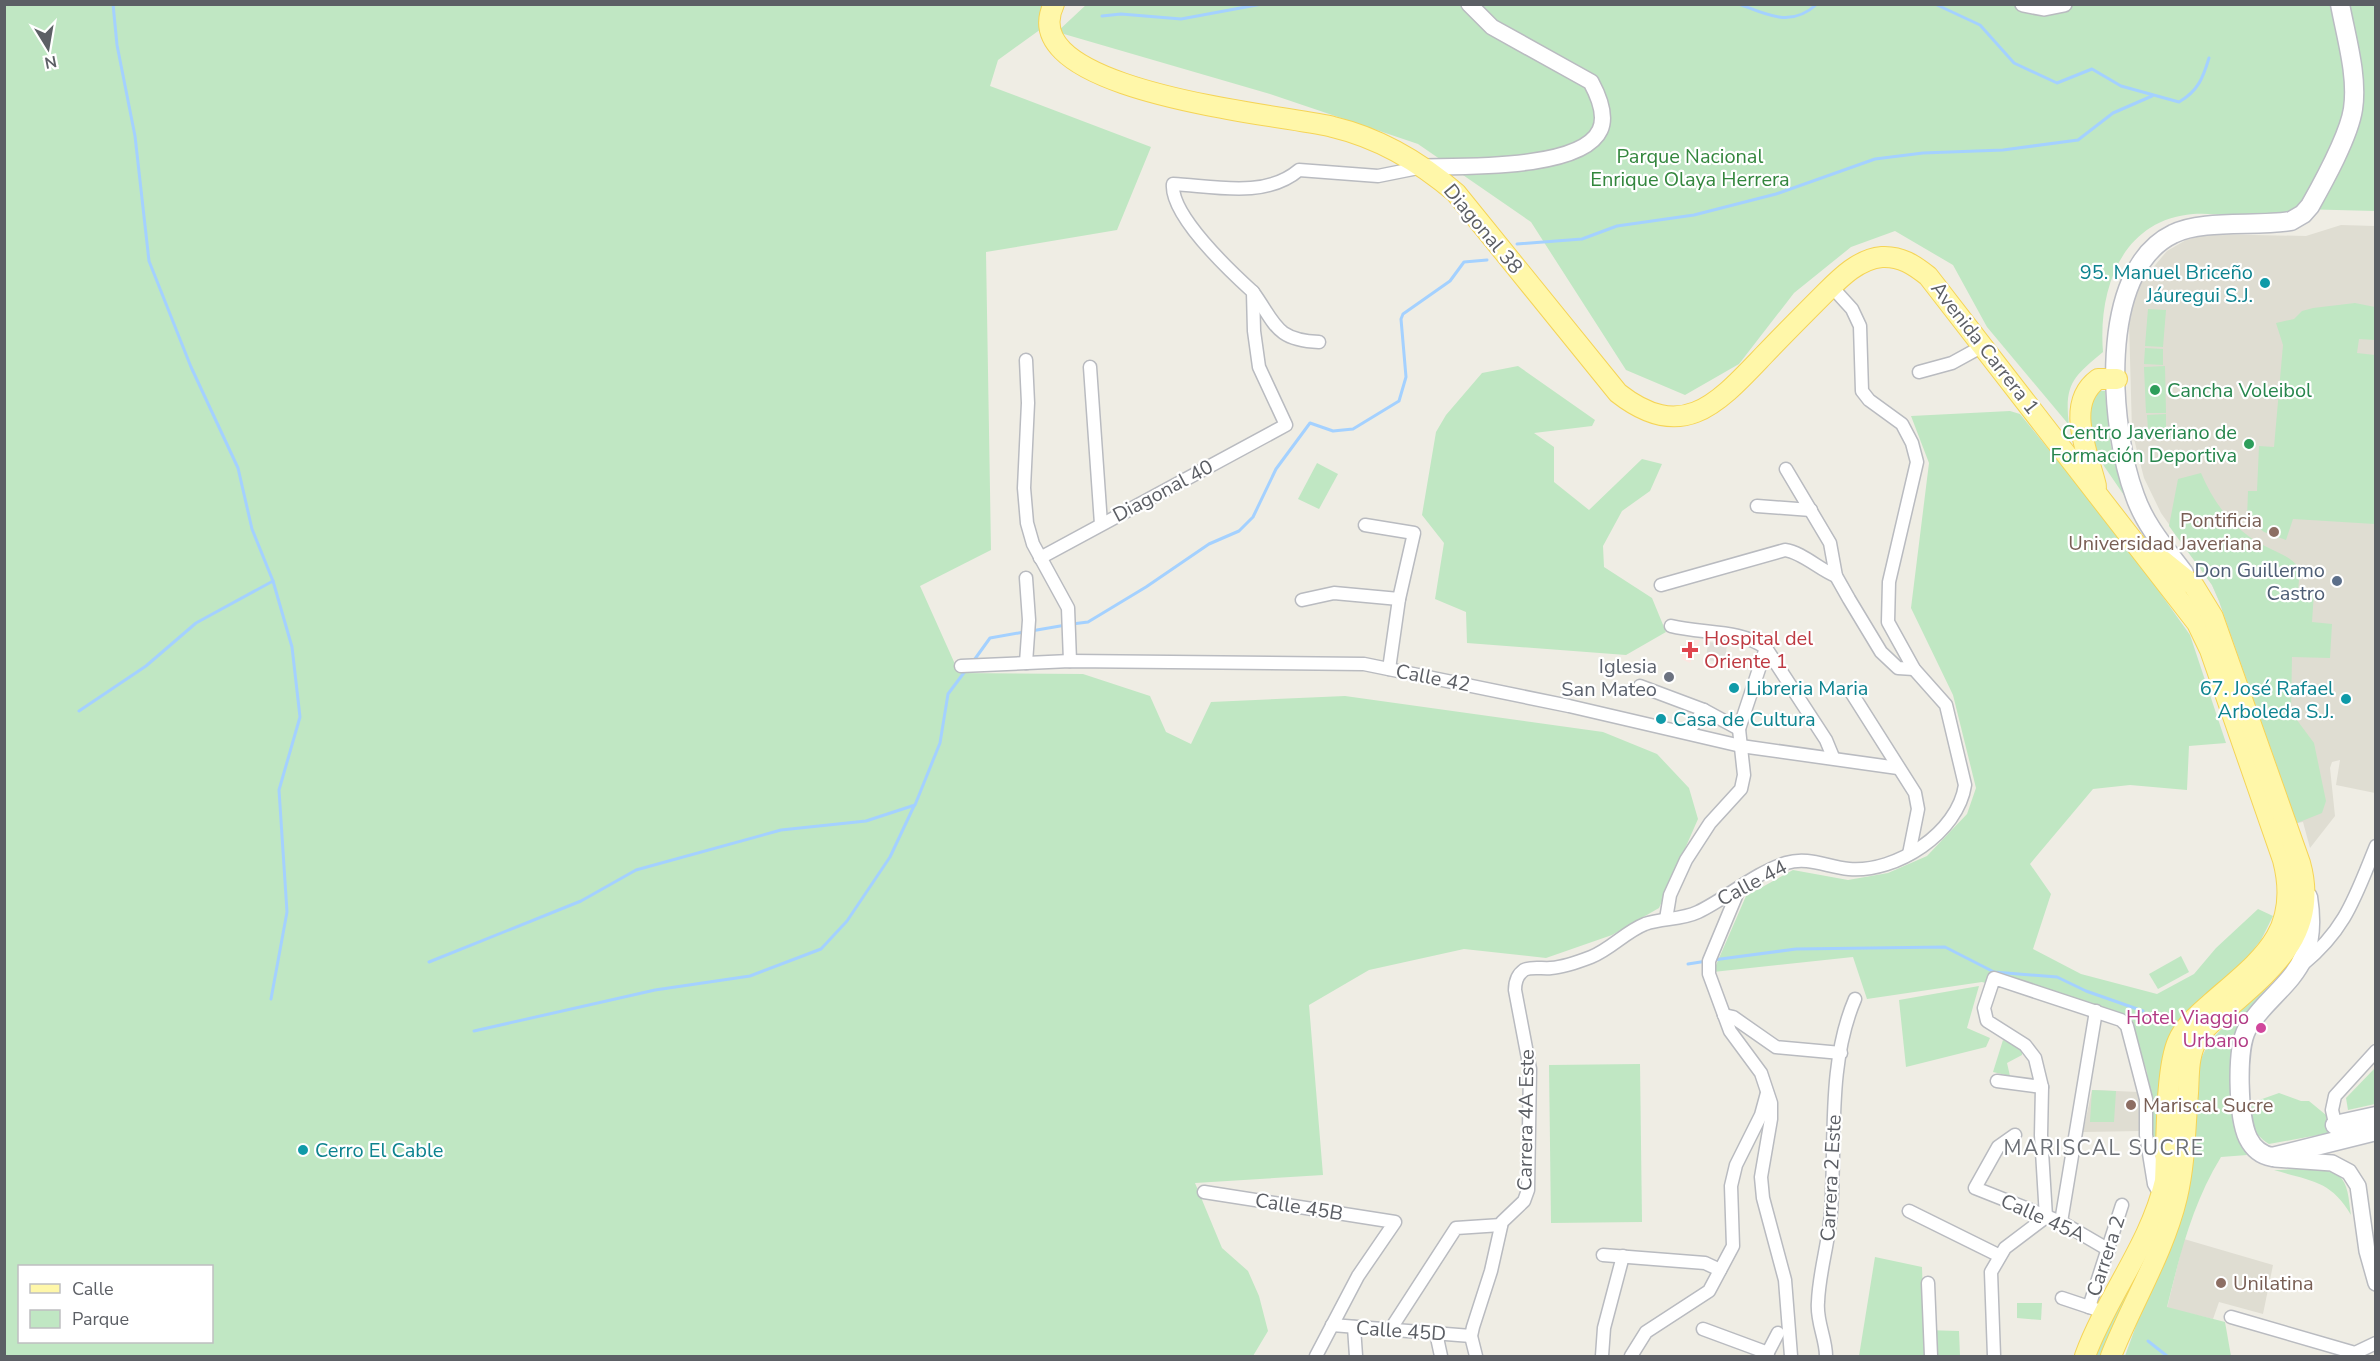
<svg xmlns="http://www.w3.org/2000/svg" width="2380" height="1361" viewBox="0 0 2380 1361" font-family="'Nunito Sans',sans-serif">
  <style>
    .industrial { fill: #e0dfd9 }
    .education { fill: #dfddd2 }
    .medical { fill: #fce5e0 }
    .green { fill: #c0e7c3; fill-rule: evenodd }
    .lines { fill: none; stroke-linecap: round; stroke-linejoin: round }
    .stream { stroke: #a4d1ff; stroke-width: 3 }
    .minor-casing { stroke: #b9bbc0; stroke-width: 15 }
    .tertiary-casing { stroke: #b9bbc0; stroke-width: 18 }
    .secondary-casing { stroke: #babcc3; stroke-width: 21 }
    .primary-casing { stroke: #f5d457; stroke-width: 22 }
    .minor { stroke: #fff; stroke-width: 12 }
    .tertiary { stroke: #fff; stroke-width: 15 }
    .secondary { stroke: #fff; stroke-width: 18 }
    .primary { stroke: #fff7a9; stroke-width: 20 }
    .culture-dot { fill: #0f9aa8; stroke: #fff; stroke-width: 2 }
    .leisure-dot { fill: #2e9e5b; stroke: #fff; stroke-width: 2 }
    .education-dot { fill: #8d6e63; stroke: #fff; stroke-width: 2 }
    .service-dot { fill: #5c6f8a; stroke: #fff; stroke-width: 2 }
    .health-dot { fill: #e0444e; stroke: #fff; stroke-width: 2 }
    .worship-dot { fill: #6b7280; stroke: #fff; stroke-width: 2 }
    .hotel-dot { fill: #d1479c; stroke: #fff; stroke-width: 2 }
    .labels { text-anchor: middle; dominant-baseline: central; stroke-width: 4.5; stroke-linejoin: round; paint-order: stroke }
    .park-label { font-size: 20px; fill: #33863d; stroke: #fff }
    .street-label { font-size: 20px; fill: #5c5f65; stroke: #fff }
    .culture-label { font-size: 20px; fill: #0d838f; stroke: #fff; text-anchor: start }
    .leisure-label { font-size: 20px; fill: #27864d; stroke: #fff; text-anchor: start }
    .education-label { font-size: 20px; fill: #785e54; stroke: #fff; text-anchor: start }
    .service-label { font-size: 20px; fill: #4e5e75; stroke: #fff; text-anchor: end }
    .health-label { font-size: 20px; fill: #be3a42; stroke: #fff; text-anchor: start }
    .worship-label { font-size: 20px; fill: #5b616d; stroke: #fff; text-anchor: end }
    .hotel-label { font-size: 20px; fill: #b23c85; stroke: #fff; text-anchor: end }
    .neighbourhood-label { font-size: 21px; letter-spacing: 1.5px; fill: #6d7177; stroke: #fff }
  </style>
  <rect width="100%" height="100%" fill="#efede4"/>
  <!-- industrial -->
  <polygon class="industrial" points="1708,642 1727,644 1725,662 1706,660"/>
  <!-- education -->
  <g class="education">
    <polygon points="2341,225 2375,226 2375,793 2336,785 2340,760 2332,762 2330,768 2335,816 2310,848 2303,822 2297,823 2219,601 2212,585 2161,513 2144,478 2132,431 2129,322 2134,295 2141,282 2167,251 2186,240 2207,234 2306,236"/>
    <polygon points="2092,1090 2139,1092 2141,1131 2083,1132"/>
    <polygon points="2184,1239 2273,1265 2263,1314 2219,1302 2213,1319 2167,1308"/>
  </g>
  <!-- medical -->
  <polygon class="medical" points="1689,640 1700,640 1690,663 1681,659"/>
  <!-- green -->
  <g class="green">
    <path d="M 1087,4 L 2375,5 L 2375,211 L 2298,209 C 2265,224 2227,212 2193,214 C 2121,220 2098,290 2103,352 C 2073,377 2064,384 2069,425 L 1987,327 L 1953,265 L 1895,231 L 1851,247 L 1794,293 L 1739,364 L 1685,395 L 1626,370 L 1531,222 L 1418,144 L 1270,94 L 1057,32 Z"/>
    <path d="M 5,5 L 1044,5 L 1041,29 L 998,60 L 990,86 L 1151,147 L 1117,230 L 986,252 L 991,550 L 920,586 L 959,673 L 1083,674 L 1150,696 L 1166,732 L 1191,744 L 1211,702 L 1345,696 L 1603,732 L 1657,754 L 1689,788 L 1698,819 L 1659,908 L 1612,935 L 1546,958 L 1464,949 L 1369,970 L 1309,1005 L 1323,1175 L 1195,1183 L 1222,1248 L 1248,1271 L 1259,1296 L 1268,1331 L 1253,1356 L 5,1356 ZM 20,1266 L 212,1266 L 212,1342 L 20,1342 Z"/>
    <polygon points="2355,303 2375,307 2375,340 2359,339 2357,353 2375,355 2375,524 2293,519 2286,540 2264,532 2247,518 2248,491 2257,491 2259,446 2274,447 2283,345 2276,323 2294,319 2302,311 2313,308"/>
    <polygon points="2148,309 2166,310 2163,347 2145,346"/>
    <polygon points="2145,348 2163,349 2163,365 2144,364"/>
    <polygon points="1518,366 1595,420 1592,426 1534,433 1554,447 1554,482 1589,510 1642,459 1662,464 1650,491 1622,511 1603,546 1604,567 1652,598 1666,632 1626,655 1467,643 1466,612 1435,599 1444,543 1422,515 1436,432 1446,415 1482,373"/>
    <polygon points="2165,366 2166,413 2146,413 2144,367"/>
    <polygon points="2099,391 2105,391 2111,446 2132,507 2104,466 2091,436 2086,419 2091,396"/>
    <polygon points="2010,411 2020,414 2124,542 2190,635 2226,743 2189,746 2187,790 2130,785 2093,789 2030,864 2051,894 2033,949 2081,974 2157,994 2194,974 2216,948 2258,909 2273,916 2261,940 2242,964 2188,1011 2158,1161 2152,1144 2147,1072 2131,1025 1982,982 1867,999 1853,957 1713,972 1746,896 1793,870 1848,880 1888,873 1927,856 1967,814 1976,788 1953,695 1911,608 1929,463 1911,416"/>
    <polygon points="2166,414 2166,428 2148,429 2147,415"/>
    <polygon points="1317,463 1338,474 1319,509 1298,499"/>
    <path d="M 2201,473 C 2214,503 2232,528 2261,544 C 2279,554 2285,553 2300,568 L 2298,592 L 2314,593 L 2312,622 L 2332,624 L 2330,658 L 2292,657 L 2291,712 L 2314,743 L 2326,801 L 2322,813 L 2297,823 L 2219,601 L 2212,585 L 2169,526 L 2178,479 Z"/>
    <polygon points="2181,956 2189,972 2158,989 2149,974"/>
    <path d="M 2278,978 L 2236,1041 L 2230,1058 L 2236,1135 L 2247,1155 L 2221,1157 C 2192,1204 2180,1255 2167,1307 L 2225,1322 L 2231,1356 L 2125,1356 C 2132,1337 2139,1316 2147,1297 C 2160,1269 2175,1243 2183,1213 C 2195,1166 2182,1082 2209,1044 C 2224,1022 2258,997 2278,978 Z"/>
    <polygon points="1979,986 1967,1028 1990,1038 1986,1047 1906,1067 1899,1000"/>
    <polygon points="2003,1040 2022,1049 2022,1055 2007,1063 2010,1076 1993,1072"/>
    <polygon points="1640,1064 1642,1222 1551,1223 1549,1065"/>
    <polygon points="2375,1068 2375,1104 2348,1110 2346,1098"/>
    <polygon points="2092,1090 2116,1091 2114,1122 2090,1122"/>
    <path d="M 2279,1093 L 2301,1101 L 2309,1101 L 2326,1115 L 2329,1133 L 2269,1144 C 2252,1133 2251,1123 2248,1104 Z"/>
    <path d="M 2274,1170 C 2292,1170 2329,1164 2342,1179 C 2349,1188 2349,1204 2351,1215 C 2331,1180 2310,1181 2274,1170 Z"/>
    <polygon points="2153,1238 2107,1356 2092,1356"/>
    <polygon points="1875,1257 1922,1267 1924,1330 1959,1331 1960,1356 1859,1356"/>
    <polygon points="2017,1303 2042,1303 2041,1320 2017,1318"/>
  </g>
  <g class="lines">
    <!-- stream -->
    <g class="stream">
      <polyline points="113,4 117,45 135,136 149,261 191,367 238,468 252,529 273,581 292,647 300,717 279,790 287,912 271,999"/>
      <path d="M 1739,4 C 1768,15 1791,28 1817,4"/>
      <path d="M 1935,4 L 1980,25 L 2014,63 L 2057,83 L 2092,69 L 2121,86 L 2179,102 C 2198,91 2203,78 2209,58"/>
      <polyline points="1102,16 1121,14 1181,19 1262,4"/>
      <polyline points="1517,244 1582,239 1617,226 1694,215 1776,194 1875,159 1923,153 2003,150 2078,140 2113,113 2152,96"/>
      <polyline points="1072,624 1088,622 1146,587 1209,544 1239,531 1253,517 1276,469 1310,423 1333,431 1353,429 1399,401 1406,377 1401,319 1403,314 1450,281 1464,262 1487,260"/>
      <polyline points="1031,631 1066,625"/>
      <polyline points="972,663 990,638 1024,632"/>
      <polyline points="79,711 146,666 196,623 273,581"/>
      <polyline points="1713,960 1796,949 1945,947 1994,972 2057,977 2086,991 2143,1011"/>
      <polyline points="429,962 581,901 636,870 781,830 866,821 915,805 940,743 948,694 966,670"/>
      <polyline points="1688,964 1707,961"/>
      <polyline points="474,1031 655,990 750,976 821,949 847,921 890,857 914,806"/>
      <polyline points="2148,1341 2167,1356"/>
    </g>
    <!-- minor casing -->
    <g class="minor-casing">
      <g id="minor">
        <path d="M 1253,292 C 1276,324 1275,340 1319,342"/>
        <polyline points="1026,360 1028,403 1024,488 1027,523 1033,544 1068,608 1070,661"/>
        <polyline points="1090,367 1101,524"/>
        <polyline points="1919,372 1952,363 1983,346"/>
        <polyline points="1786,469 1830,543 1836,576 1849,599 1881,652 1898,668 1914,669"/>
        <polyline points="1757,506 1811,510"/>
        <polyline points="1365,525 1414,533 1399,599 1389,669"/>
        <path d="M 1040,558 L 1286,425 L 1259,367 L 1254,331 L 1253,292 C 1231,272 1170,215 1173,184 C 1213,186 1265,199 1299,170 L 1378,176 L 1423,167"/>
        <path d="M 1661,585 L 1785,550 C 1802,552 1820,570 1836,576"/>
        <polyline points="1302,600 1334,593 1399,599"/>
        <path d="M 1671,626 C 1702,634 1740,629 1766,648 L 1826,740 L 1833,757"/>
        <polyline points="1026,663 1029,620 1026,578"/>
        <polyline points="961,666 1070,661 1364,664 1569,706 1741,746 1898,768"/>
        <polyline points="1640,686 1704,710 1739,729"/>
        <polyline points="1851,692 1915,793 1918,809 1909,854"/>
        <polyline points="1688,732 1704,710"/>
        <polyline points="1739,889 1709,961 1709,974 1730,1031 1761,1073 1771,1103 1771,1119 1761,1177 1763,1198 1785,1280 1791,1356"/>
        <polyline points="1666,919 1670,895 1686,860 1710,823 1741,789 1744,775 1739,729 1766,648"/>
        <path d="M 2302,965 C 2346,929 2355,897 2376,846"/>
        <polyline points="1724,1015 1733,1017 1776,1047 1841,1053"/>
        <polyline points="1997,1081 2042,1087"/>
        <polyline points="2337,1132 2332,1110 2335,1096 2376,1051"/>
        <polyline points="2015,1135 1998,1147 1975,1188 2061,1222 2109,1250"/>
        <polyline points="1204,1192 1395,1222 1358,1276 1316,1356"/>
        <polyline points="1909,1211 1998,1255"/>
        <polyline points="2061,1222 2096,1011"/>
        <polyline points="1603,1255 1705,1263 1720,1270"/>
        <polyline points="1928,1283 1931,1356"/>
        <polyline points="2062,1298 2095,1309"/>
        <polyline points="2089,1307 2122,1205"/>
        <polyline points="2231,1317 2355,1353 2376,1343"/>
        <polyline points="1332,1325 1471,1336"/>
        <polyline points="1354,1327 1356,1356"/>
        <polyline points="1703,1329 1768,1353"/>
        <polyline points="1390,1330 1456,1228 1501,1225"/>
        <polyline points="1436,1333 1441,1356"/>
        <path d="M 1476,1356 L 1471,1336 L 1473,1327 L 1491,1271 L 1502,1222 L 1524,1201 L 1528,1190 L 1530,1069 L 1515,990 C 1515,982 1517,975 1524,970 C 1531,966 1543,969 1551,968 C 1564,967 1578,962 1591,957 C 1611,949 1625,932 1645,924 C 1662,918 1681,920 1698,912 C 1727,898 1755,873 1786,863 C 1808,856 1827,867 1849,869 C 1896,873 1958,833 1965,785 L 1946,705 L 1914,669 L 1888,622 L 1889,582 L 1917,462 L 1912,443 L 1902,424 L 1869,400 L 1862,391 L 1860,326 L 1852,309 L 1832,287"/>
        <polyline points="1602,1356 1604,1328 1623,1256"/>
        <polyline points="1631,1356 1646,1332 1709,1291 1733,1246 1731,1186 1736,1165 1761,1115 1767,1093"/>
        <polyline points="1766,1356 1778,1333"/>
        <path d="M 1826,1356 C 1826,1338 1816,1321 1818,1302 C 1819,1272 1829,1242 1831,1212 C 1836,1143 1827,1064 1855,999"/>
        <polyline points="1994,1356 1991,1272 2005,1248 2046,1217 2041,1135 2042,1087 2035,1058 2025,1045 1987,1021 1984,1008 1994,978 2121,1020 2127,1026 2146,1099 2146,1135 2154,1184 2161,1196"/>
      </g>
    </g>
    <!-- tertiary casing -->
    <g class="tertiary-casing">
      <g id="tertiary">
        <polyline points="2023,4 2044,8 2064,4"/>
        <path d="M 1423,167 C 1462,166 1582,170 1600,130 C 1607,115 1598,95 1591,82 L 1492,27 L 1469,4"/>
        <polyline points="2275,1159 2332,1163 2349,1172 2358,1186 2367,1251 2376,1283"/>
      </g>
    </g>
    <!-- secondary casing -->
    <g class="secondary-casing">
      <g id="secondary">
        <path d="M 2184,573 C 2166,549 2145,525 2135,496 C 2110,430 2096,271 2173,234 C 2202,219 2257,227 2291,221 L 2303,214 L 2310,206 C 2324,181 2349,136 2353,109 C 2358,76 2346,37 2340,4"/>
        <path d="M 2308,897 C 2311,916 2312,937 2304,956 C 2292,985 2262,1002 2247,1029 C 2236,1049 2238,1117 2248,1138 C 2253,1148 2261,1155 2272,1157 L 2376,1131"/>
        <polyline points="2335,1125 2376,1116"/>
      </g>
    </g>
    <!-- primary casing -->
    <g class="primary-casing">
      <g id="primary">
        <path d="M 1054,4 C 1010,93 1288,115 1333,127 C 1379,138 1420,162 1456,193 L 1618,393 C 1683,444 1718,403 1764,355 C 1784,334 1805,313 1825,293 C 1841,277 1859,259 1882,257 C 1901,256 1914,265 1928,276 L 2197,623 L 2210,650 L 2283,860 C 2302,933 2260,960 2211,1003 C 2199,1014 2185,1025 2178,1041 C 2165,1070 2167,1146 2165,1181 C 2150,1245 2107,1296 2085,1356"/>
        <path d="M 2096,486 C 2088,452 2064,404 2098,379 L 2117,379"/>
        <path d="M 2111,1356 C 2132,1303 2164,1252 2177,1197 C 2185,1163 2185,1128 2188,1093 C 2189,1077 2188,1059 2195,1044 C 2202,1029 2217,1018 2229,1007 C 2275,967 2319,931 2300,863 L 2213,617 L 2194,586 L 2158,557"/>
      </g>
    </g>
    <!-- minor -->
    <use href="#minor" class="minor"/>
    <!-- tertiary -->
    <use href="#tertiary" class="tertiary"/>
    <!-- secondary -->
    <use href="#secondary" class="secondary"/>
    <!-- primary -->
    <use href="#primary" class="primary"/>
  </g>
  <!-- markers -->
  <g class="culture-dot">
    <circle cx="2265" cy="283" r="6"/>
    <circle cx="1734" cy="688" r="6"/>
    <circle cx="2346" cy="699" r="6"/>
    <circle cx="1661" cy="719" r="6"/>
    <circle cx="303" cy="1150" r="6"/>
  </g>
  <g class="leisure-dot">
    <circle cx="2155" cy="390" r="6"/>
    <circle cx="2249" cy="444" r="6"/>
  </g>
  <g class="education-dot">
    <circle cx="2274" cy="532" r="6"/>
    <circle cx="2131" cy="1105" r="6"/>
    <circle cx="2221" cy="1283" r="6"/>
  </g>
  <circle class="service-dot" cx="2337" cy="581" r="6"/>
  <path class="health-dot" d="M1687 641h6v6h6v6h-6v6h-6v-6h-6v-6h6z"/>
  <circle class="worship-dot" cx="1669" cy="677" r="6"/>
  <circle class="hotel-dot" cx="2261" cy="1028" r="6"/>
  <g class="labels">
    <!-- park labels -->
    <g class="park-label">
      <text x="1690" y="156">Parque Nacional<tspan x="1690" dy="23">Enrique Olaya Herrera</tspan></text>
    </g>
    <!-- street labels -->
    <g class="street-label">
      <text transform="translate(1483 229) rotate(50)">Diagonal 38</text>
      <text transform="translate(1985 348) rotate(52)">Avenida Carrera 1</text>
      <text transform="translate(1163 491) rotate(-28)">Diagonal 40</text>
      <text transform="translate(1433 678) rotate(11)">Calle 42</text>
      <text transform="translate(1752 883) rotate(-28)">Calle 44</text>
      <text transform="translate(1526 1120) rotate(-89)">Carrera 4A Este</text>
      <text transform="translate(1831 1178) rotate(-87)">Carrera 2 Este</text>
      <text transform="translate(1299 1207) rotate(9)">Calle 45B</text>
      <text transform="translate(2043 1218) rotate(24)">Calle 45A</text>
      <text transform="translate(2106 1256) rotate(-72)">Carrera 2</text>
      <text transform="translate(1401 1331) rotate(4)">Calle 45D</text>
    </g>
    <!-- culture labels -->
    <g class="culture-label">
      <text x="2253" y="272" text-anchor="end">95. Manuel Briceño<tspan x="2253" dy="23">Jáuregui S.J.</tspan></text>
      <text x="1746" y="688">Libreria Maria</text>
      <text x="2334" y="688" text-anchor="end">67. José Rafael<tspan x="2334" dy="23">Arboleda S.J.</tspan></text>
      <text x="1673" y="719">Casa de Cultura</text>
      <text x="315" y="1150">Cerro El Cable</text>
    </g>
    <!-- leisure labels -->
    <g class="leisure-label">
      <text x="2167" y="390">Cancha Voleibol</text>
      <text x="2237" y="432" text-anchor="end">Centro Javeriano de<tspan x="2237" dy="23">Formación Deportiva</tspan></text>
    </g>
    <!-- education labels -->
    <g class="education-label">
      <text x="2262" y="520" text-anchor="end">Pontificia<tspan x="2262" dy="23">Universidad Javeriana</tspan></text>
      <text x="2143" y="1105">Mariscal Sucre</text>
      <text x="2233" y="1283">Unilatina</text>
    </g>
    <!-- service labels -->
    <g class="service-label">
      <text x="2325" y="570">Don Guillermo<tspan x="2325" dy="23">Castro</tspan></text>
    </g>
    <!-- health labels -->
    <g class="health-label">
      <text x="1704" y="638">Hospital del<tspan x="1704" dy="23">Oriente 1</tspan></text>
    </g>
    <!-- worship labels -->
    <g class="worship-label">
      <text x="1657" y="666">Iglesia<tspan x="1657" dy="23">San Mateo</tspan></text>
    </g>
    <!-- hotel labels -->
    <g class="hotel-label">
      <text x="2249" y="1017">Hotel Viaggio<tspan x="2249" dy="23">Urbano</tspan></text>
    </g>
    <!-- neighbourhood labels -->
    <g class="neighbourhood-label">
      <text x="2104" y="1148">MARISCAL SUCRE</text>
    </g>
  </g>
  <!-- border -->
  <rect width="2380" height="1361" fill="none" stroke="#5c5f65" stroke-width="12"/>
  <!-- legend -->
  <rect x="18" y="1265" width="195" height="78" fill="#ffffff" stroke="#bebfc1" stroke-width="1.5"/>
  <rect x="30" y="1284" width="30" height="9" fill="#fff7a9" stroke="#bebfc1" stroke-width="1.5"/>
  <text x="72" y="1295" font-size="18" fill="#5c5f65">Calle</text>
  <rect x="30" y="1310" width="30" height="18" fill="#c0e7c3" stroke="#bebfc1" stroke-width="1.5"/>
  <text x="72" y="1325" font-size="18" fill="#5c5f65">Parque</text>
  <!-- north arrow -->
  <g transform="translate(48 48) rotate(169)" stroke="#ffffff" stroke-width="4.5" paint-order="stroke">
  <path d="M0-4.5L10 22L0 15L-10 22Z" fill="#5c5f65"/>
  <text y="-9" font-size="16" font-weight="bold" text-anchor="middle" fill="#5c5f65">N</text>
  </g>
</svg>
